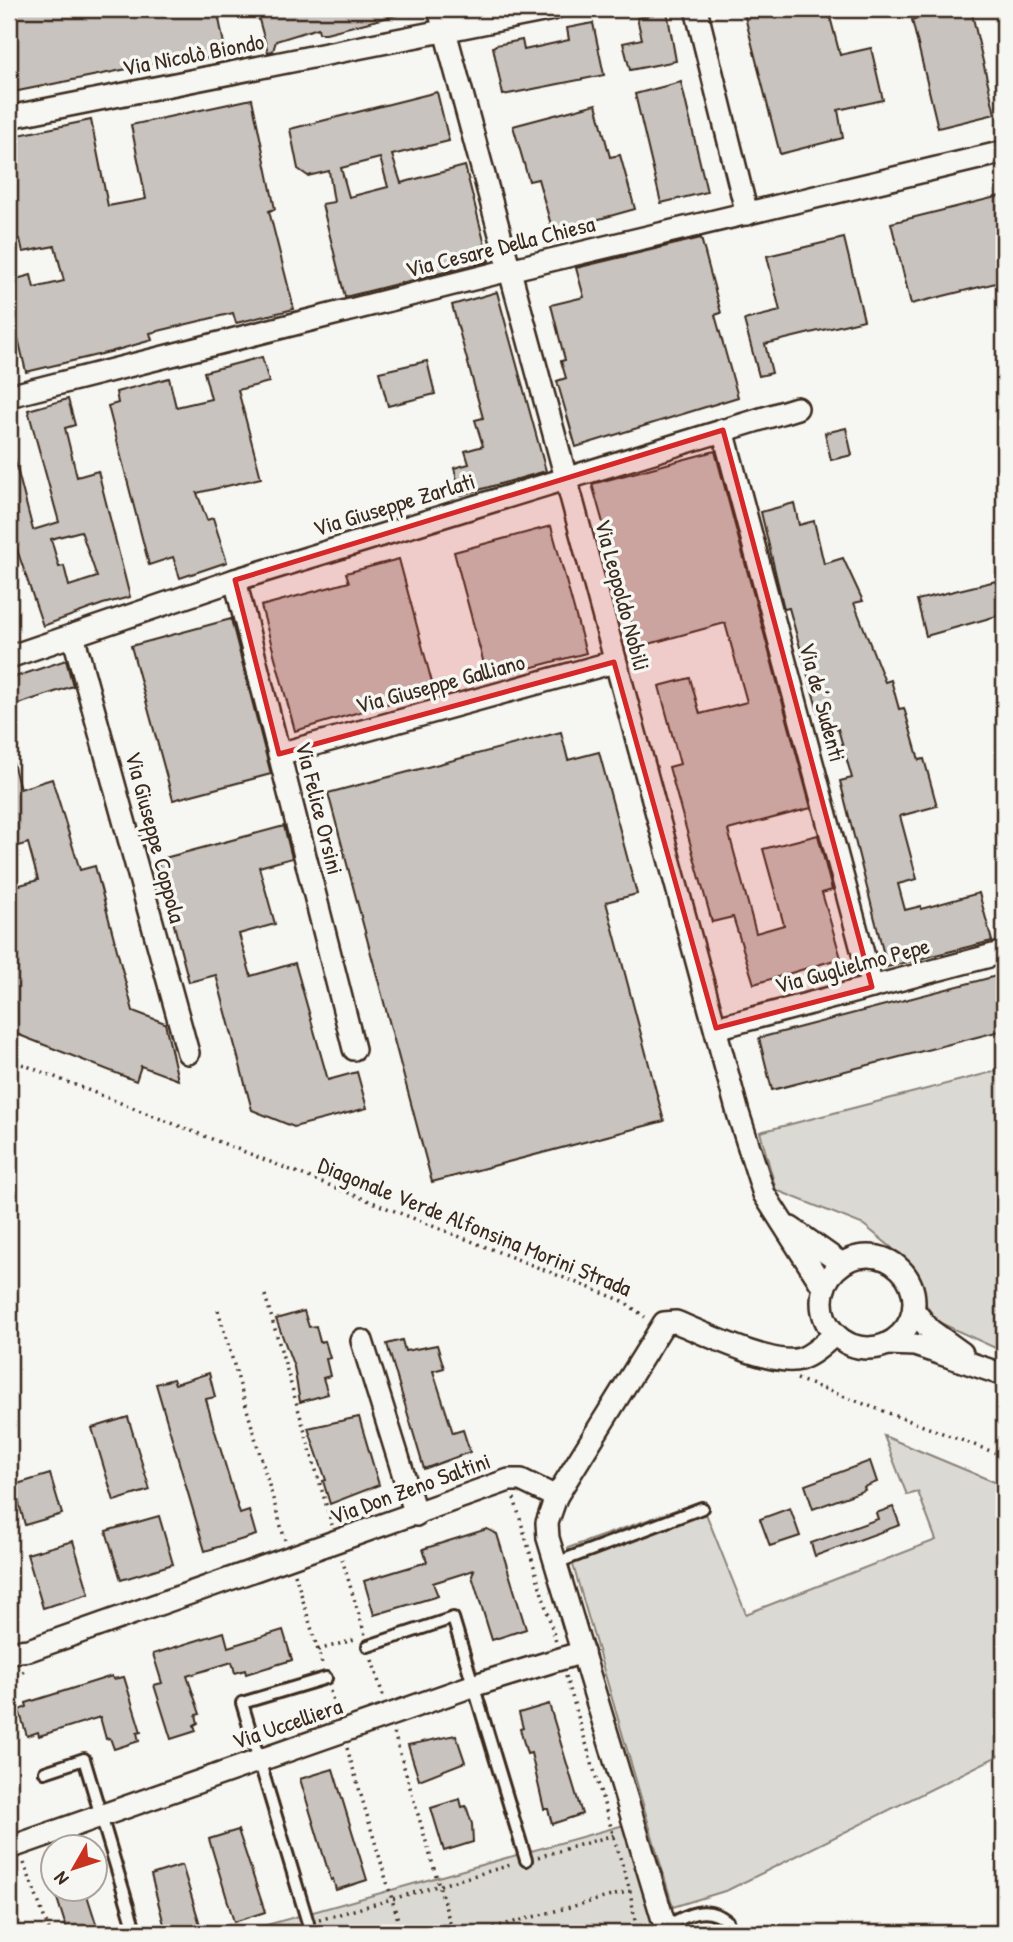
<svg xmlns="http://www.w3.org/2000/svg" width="1013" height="1942" viewBox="0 0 1013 1942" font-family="'Patrick Hand',sans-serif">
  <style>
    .green { fill: #dad9d3; stroke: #8a8278; stroke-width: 2 }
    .building { fill: #c8c3be; stroke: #3b2a1e; stroke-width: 2; fill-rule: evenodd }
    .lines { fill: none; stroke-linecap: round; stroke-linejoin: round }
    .lane-casing { stroke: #3b2a1e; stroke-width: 16 }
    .street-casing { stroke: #3b2a1e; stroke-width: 26 }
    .path { stroke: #3b2a1e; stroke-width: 3.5; stroke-dasharray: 2 5; stroke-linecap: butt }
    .lane { stroke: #f6f6f2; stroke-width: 10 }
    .street { stroke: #f6f6f2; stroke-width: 21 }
    .marked { fill: #d62828; fill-opacity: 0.2; stroke: #d62828; stroke-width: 5; stroke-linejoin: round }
    .labels { text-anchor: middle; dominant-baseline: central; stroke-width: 7; stroke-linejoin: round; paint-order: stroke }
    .street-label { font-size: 23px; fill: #3b2a1e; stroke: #f6f6f2 }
  </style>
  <rect width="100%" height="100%" fill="#f6f6f2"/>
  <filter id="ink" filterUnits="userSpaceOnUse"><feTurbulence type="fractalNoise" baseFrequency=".0143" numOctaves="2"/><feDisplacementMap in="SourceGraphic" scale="14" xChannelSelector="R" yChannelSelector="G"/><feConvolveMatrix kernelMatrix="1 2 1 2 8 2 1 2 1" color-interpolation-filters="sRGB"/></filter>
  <g filter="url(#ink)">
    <!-- green -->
    <g class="green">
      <polygon points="1004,1069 1004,1352 936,1321 892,1248 864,1225 776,1190 760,1132"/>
      <polygon points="884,1436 1004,1486 1004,1753 728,1890 673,1907 568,1548 701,1501 746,1614 936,1540 918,1492 907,1495"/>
      <polygon points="624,1825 655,1933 238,1933"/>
    </g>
    <!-- building -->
    <g class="building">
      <polygon points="9,9 217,9 226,54 183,63 182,58 13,92 9,70"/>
      <polygon points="256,9 400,9 401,14 326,33 319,33 318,28 276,41 273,51 268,52"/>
      <polygon points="743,9 828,9 840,55 871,48 883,100 838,110 843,138 780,154"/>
      <polygon points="958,9 971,9 995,114 938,128 912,20"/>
      <polygon points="667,11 676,61 630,70 623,43 642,39 637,18"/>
      <polygon points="593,23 604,75 503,95 493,47 496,45 522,40 524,50 569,40 567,28"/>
      <polygon points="681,82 707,192 661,203 635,94"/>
      <path d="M 437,92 L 449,141 L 392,155 L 401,183 L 465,166 L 489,261 L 345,297 L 322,204 L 334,202 L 329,171 L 308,176 L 298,169 L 290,129 ZM 380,158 L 388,187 L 349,197 L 341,168 Z"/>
      <polygon points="252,99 275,209 269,211 294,309 236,323 233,313 150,333 152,340 110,352 26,372 9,299 9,281 31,275 34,288 64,281 55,246 23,252 20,239 9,241 9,137 91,120 108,206 146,199 131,125"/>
      <polygon points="596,104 610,157 620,155 635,209 553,232 538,179 529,181 513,126"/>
      <polygon points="1004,195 1004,281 911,304 891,223"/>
      <polygon points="701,238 721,313 715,315 738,397 576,447 557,381 566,378 561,361 565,360 551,305 584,297 576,268"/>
      <polygon points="844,238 864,320 765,344 772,373 759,376 744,320 780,311 767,256"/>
      <polygon points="497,292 546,471 461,495 454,468 469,464 465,451 483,446 475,420 483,418 452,305"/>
      <polygon points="262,357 269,382 238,390 261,478 197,493 207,520 213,518 227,562 180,578 173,557 149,565 108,406 118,403 116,392 169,378 176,407 211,399 204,372"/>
      <polygon points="427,361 435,394 388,406 379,372"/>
      <path d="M 68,399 L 75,425 L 65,428 L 77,477 L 98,471 L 130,597 L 103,604 L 43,626 L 12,535 L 9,536 L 9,458 L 14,457 L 33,530 L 59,522 L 28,410 ZM 81,531 L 97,577 L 69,586 L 64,566 L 59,567 L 51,539 Z"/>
      <polygon points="846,428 852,455 831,460 825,433"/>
      <polygon points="715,451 811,808 728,830 756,933 784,925 763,849 818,835 832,890 822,893 841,958 754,984 733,917 712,922 669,767 680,764 659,686 690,678 700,714 747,702 725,623 638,647 592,484"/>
      <polygon points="794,503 799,525 814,521 824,564 843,558 863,601 854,603 885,682 891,680 899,709 904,708 919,760 924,759 937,806 900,816 917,879 898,884 905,910 921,906 921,909 979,893 992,941 887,967 840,781 852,778 838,729 824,733 789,608 784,609 761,512"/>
      <polygon points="551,526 586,653 488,679 454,552"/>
      <polygon points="399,559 434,690 295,731 261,606 349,582 346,573"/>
      <polygon points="996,581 1004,614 926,636 917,600"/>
      <polygon points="231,619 271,774 173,800 131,646"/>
      <polygon points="66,660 73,686 9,707 9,679"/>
      <polygon points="561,732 568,760 599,752 637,894 606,902 664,1121 432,1182 328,793"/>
      <polygon points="9,763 13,763 20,789 52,779 80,870 95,866 133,1011 165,1023 178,1080 141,1066 136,1081 9,1031 9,888 38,880 28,843 9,849"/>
      <polygon points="284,826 292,858 259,867 275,924 239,934 251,976 295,963 328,1080 357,1072 367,1108 294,1127 252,1110 216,975 189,982 157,860"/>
      <polygon points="1004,974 1004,1030 772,1090 759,1038"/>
      <polygon points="304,1311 309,1327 316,1326 320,1342 325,1341 330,1358 326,1359 330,1376 323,1378 328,1394 300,1402 294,1367 276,1319"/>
      <polygon points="402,1340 405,1351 437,1345 444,1368 433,1371 453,1433 463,1430 470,1452 424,1469 387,1344"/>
      <polygon points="209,1373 215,1397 206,1399 212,1421 240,1514 249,1511 256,1535 205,1551 156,1384 173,1379 175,1384"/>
      <polygon points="128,1417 150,1490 114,1501 92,1428"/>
      <polygon points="359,1417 379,1485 330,1504 323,1481 326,1480 308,1428"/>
      <polygon points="870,1461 877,1482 864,1487 865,1490 813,1509 805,1485"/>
      <polygon points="50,1474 62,1514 25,1525 14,1485"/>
      <polygon points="893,1507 900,1525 815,1556 811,1543 878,1519 876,1513"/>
      <polygon points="790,1508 800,1536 770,1546 760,1519"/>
      <polygon points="159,1516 173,1564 121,1580 106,1531"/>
      <polygon points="487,1529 497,1534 526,1629 492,1640 472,1576 474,1570 433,1583 438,1596 374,1615 364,1581 427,1562 423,1549"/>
      <polygon points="73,1541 89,1594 43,1608 27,1554"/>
      <polygon points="283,1630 292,1660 246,1674 245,1670 235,1673 232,1662 187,1676 200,1714 196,1715 198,1723 194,1725 196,1731 171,1739 154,1685 162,1683 153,1654 224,1632 228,1647"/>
      <polygon points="112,1676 113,1679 124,1677 141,1732 137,1733 139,1741 114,1749 110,1738 106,1739 100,1717 39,1736 38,1732 27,1736 19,1710 27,1707 26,1703"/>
      <polygon points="549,1704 582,1814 552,1824 548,1809 544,1809 531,1753 527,1754 520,1729 523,1728 519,1713"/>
      <polygon points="456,1735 465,1762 419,1780 408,1745"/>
      <polygon points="333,1769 367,1880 336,1890 333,1879 331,1880 300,1779"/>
      <polygon points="460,1799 462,1807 466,1806 472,1824 473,1842 444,1851 431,1808"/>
      <polygon points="238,1830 265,1912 234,1922 209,1839"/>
      <polygon points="182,1865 201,1928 170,1933 167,1927 165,1928 151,1875"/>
      <polygon points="54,1889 85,1889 99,1933 68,1933"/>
    </g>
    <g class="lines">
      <!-- lane casing -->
      <g class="lane-casing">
        <g id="lane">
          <polyline points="556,1563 702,1508"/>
          <polyline points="368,1646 453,1618 526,1860"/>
          <polyline points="45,1772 84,1759 136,1933"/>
          <polyline points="308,1923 242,1703 326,1678"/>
          <path d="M 665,1927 C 686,1915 706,1904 727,1921 L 732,1933"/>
        </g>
      </g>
      <!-- street casing -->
      <g class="street-casing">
        <g id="street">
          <polyline points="439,9 738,1113 764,1194 824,1288"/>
          <polyline points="696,9 747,214"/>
          <polyline points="9,117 553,9"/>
          <polyline points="9,396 509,270 1004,152"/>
          <polyline points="723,430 872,987"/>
          <polyline points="235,580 354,1049"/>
          <polyline points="73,635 188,1053"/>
          <polyline points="9,657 235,580 797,408"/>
          <polyline points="279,754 614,662"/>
          <polyline points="716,1028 1001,953"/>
          <polyline points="791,1228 842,1264"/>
          <circle cx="868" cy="1302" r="46"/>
          <polyline points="914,1311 930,1330 962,1353"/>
          <polyline points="362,1341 416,1515"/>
          <polyline points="887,1344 915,1345 1004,1375"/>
          <path d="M 556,1497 L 664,1323 L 676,1322 C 703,1333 773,1367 800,1359 C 813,1355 825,1343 835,1334"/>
          <polyline points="9,1652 29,1650 509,1480 521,1480 556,1497 547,1523 548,1538 667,1933"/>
          <polyline points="9,1848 475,1685 583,1652"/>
        </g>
      </g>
      <!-- path -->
      <g class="path">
        <polyline points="9,1059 623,1301 645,1317"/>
        <polyline points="265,1295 332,1525"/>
        <polyline points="218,1310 285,1540"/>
        <polyline points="797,1379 1004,1456"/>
        <polyline points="514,1498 556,1642"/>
        <polyline points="342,1559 365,1635"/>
        <polyline points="295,1574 323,1667"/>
        <polyline points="318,1650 357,1639"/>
        <polyline points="372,1660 384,1699"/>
        <polyline points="566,1676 630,1891 637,1933"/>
        <polyline points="9,1677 28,1670"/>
        <polyline points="330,1691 337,1714"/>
        <polyline points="394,1733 453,1933"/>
        <polyline points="347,1748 402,1933"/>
        <polyline points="538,1857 614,1835"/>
        <polyline points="24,1863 50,1933"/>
        <polyline points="319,1920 514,1864"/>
        <polyline points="273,1933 295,1927"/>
        <polyline points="473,1933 630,1891"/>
      </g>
      <!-- lane -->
      <use href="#lane" class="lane"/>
      <!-- street -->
      <use href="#street" class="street"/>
    </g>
  </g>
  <!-- marked area -->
  <path class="marked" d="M 723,430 L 872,987 L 716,1028 L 614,662 L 279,754 L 235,580 Z"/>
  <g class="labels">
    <!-- street labels -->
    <g class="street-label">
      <text transform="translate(193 54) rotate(-11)">Via Nicolò Biondo</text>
      <text transform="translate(500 246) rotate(-14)">Via Cesare Della Chiesa</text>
      <text transform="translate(394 504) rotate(-17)">Via Giuseppe Zarlati</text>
      <text transform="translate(623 595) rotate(75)">Via Leopoldo Nobili</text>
      <text transform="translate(440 683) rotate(-15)">Via Giuseppe Galliano</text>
      <text transform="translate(823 702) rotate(75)">Via de’ Sudenti</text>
      <text transform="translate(320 808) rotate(76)">Via Felice Orsini</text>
      <text transform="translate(156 837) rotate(75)">Via Giuseppe Coppola</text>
      <text transform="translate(852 965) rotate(-15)">Via Guglielmo Pepe</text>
      <text transform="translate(475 1226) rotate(22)">Diagonale Verde Alfonsina Morini Strada</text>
      <text transform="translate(410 1488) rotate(-20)">Via Don Zeno Saltini</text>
      <text transform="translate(287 1723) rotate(-19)">Via Uccelliera</text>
    </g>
  </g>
  <!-- margin -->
  <rect width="1013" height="1942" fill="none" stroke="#f6f6f2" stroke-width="35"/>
  <rect x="18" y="18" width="978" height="1907" fill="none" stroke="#3b2a1e" stroke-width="2.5" filter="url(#ink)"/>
  <!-- north arrow -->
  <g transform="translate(74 1868) rotate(231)"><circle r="33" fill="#f6f6f2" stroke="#aba49d" stroke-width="2"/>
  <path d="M0-5L12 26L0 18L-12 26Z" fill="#c8321e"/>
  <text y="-10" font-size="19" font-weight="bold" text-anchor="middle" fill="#3b2a1e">N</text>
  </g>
</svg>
